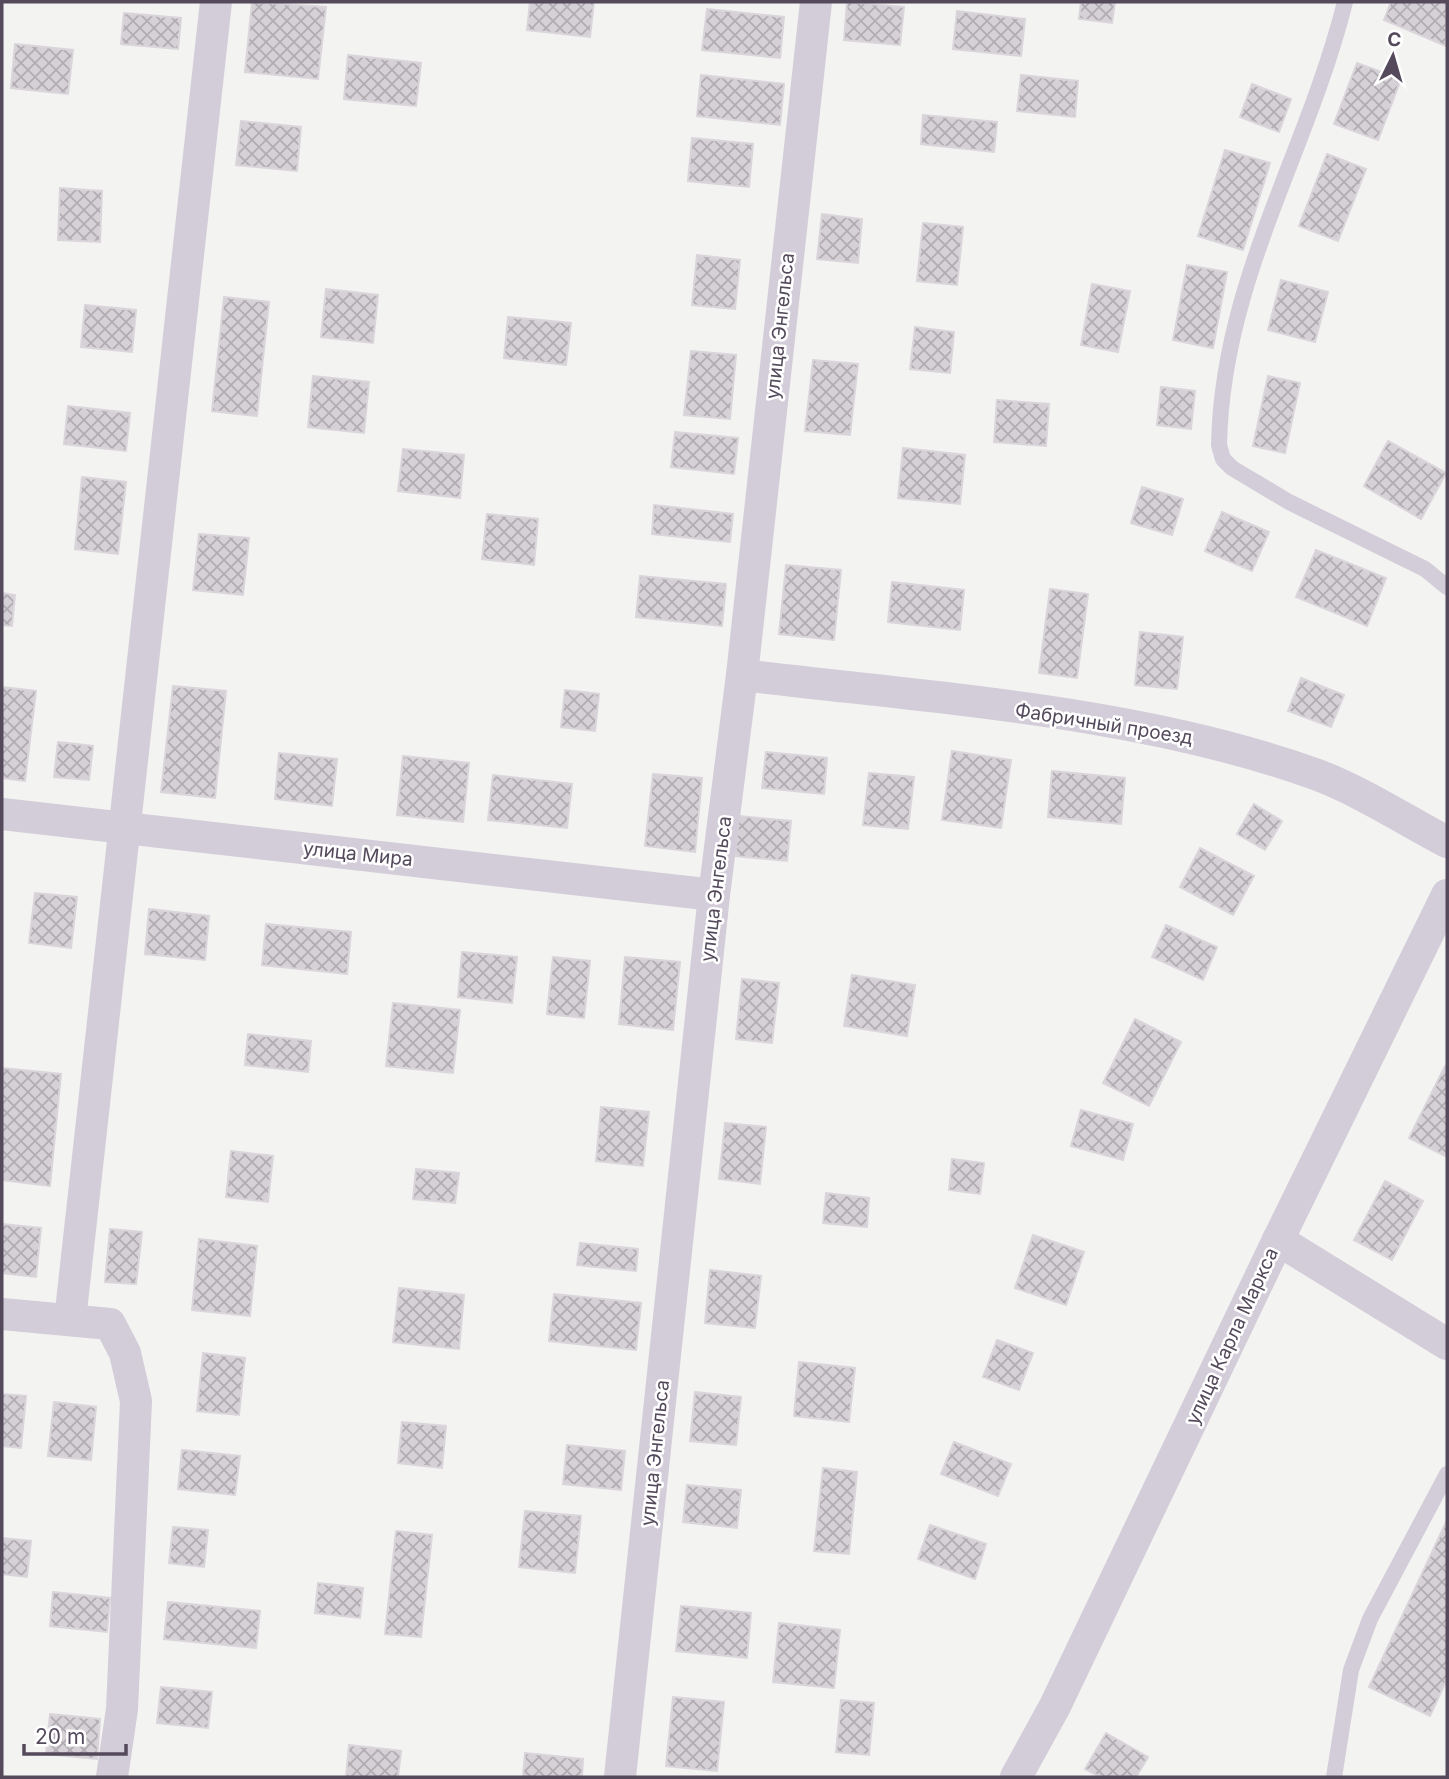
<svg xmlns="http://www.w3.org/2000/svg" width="1449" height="1779" viewBox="0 0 1449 1779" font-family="Inter,sans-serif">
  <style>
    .building { fill: url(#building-cross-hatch); stroke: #dad5db; stroke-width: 2 }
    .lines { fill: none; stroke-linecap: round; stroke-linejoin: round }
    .service { stroke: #d3ccd9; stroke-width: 16 }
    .minor { stroke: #d3ccd9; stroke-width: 32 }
    .labels { text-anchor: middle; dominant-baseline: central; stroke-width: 5; stroke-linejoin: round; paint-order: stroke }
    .street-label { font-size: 19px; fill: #544a5c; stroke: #fff }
  </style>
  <defs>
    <pattern id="building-cross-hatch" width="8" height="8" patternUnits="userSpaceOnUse" patternTransform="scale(1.75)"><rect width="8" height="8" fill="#d6d1d7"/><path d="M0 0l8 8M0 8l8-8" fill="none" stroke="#b0acb2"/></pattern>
  </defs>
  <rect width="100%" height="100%" fill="#f3f3f1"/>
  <!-- building -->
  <g class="building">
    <polygon points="252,2 326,7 318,79 245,72"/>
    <polygon points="530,2 594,2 590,37 527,30"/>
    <polygon points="847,2 904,7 900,45 844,40"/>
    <polygon points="1081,2 1115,2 1112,23 1079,19"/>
    <polygon points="1391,2 1447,2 1446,46 1384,20"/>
    <polygon points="707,9 784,17 780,58 702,50"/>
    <polygon points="957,11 1025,19 1021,56 953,49"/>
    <polygon points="124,13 181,18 178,49 121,44"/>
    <polygon points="15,44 73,50 68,94 11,88"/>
    <polygon points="348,55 421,63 416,106 344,99"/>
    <polygon points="1357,63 1401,79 1378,140 1334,124"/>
    <polygon points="701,75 784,84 780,125 697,116"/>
    <polygon points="1021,75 1078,81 1075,117 1017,111"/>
    <polygon points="1252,84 1291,99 1279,132 1240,117"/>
    <polygon points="923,115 997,122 994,152 921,144"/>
    <polygon points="241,121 301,127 297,171 236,165"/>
    <polygon points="692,138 753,144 749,187 688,181"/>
    <polygon points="1225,150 1270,163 1243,250 1198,236"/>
    <polygon points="1327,154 1366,169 1338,241 1299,226"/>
    <polygon points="60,188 102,191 100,242 58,240"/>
    <polygon points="822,214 862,219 858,263 817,259"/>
    <polygon points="923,223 963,227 957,285 917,281"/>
    <polygon points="697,255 740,260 735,309 692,305"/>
    <polygon points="1187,265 1227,272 1213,348 1173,340"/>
    <polygon points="1281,280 1328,292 1315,342 1268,330"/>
    <polygon points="1092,284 1130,291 1118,352 1081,345"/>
    <polygon points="326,289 378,295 373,343 321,337"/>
    <polygon points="224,297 269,302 257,416 212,411"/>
    <polygon points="85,305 136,310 132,352 81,347"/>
    <polygon points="508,317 571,323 566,365 504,358"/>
    <polygon points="915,327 954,332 950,373 910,369"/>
    <polygon points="691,351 736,355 730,419 684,415"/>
    <polygon points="813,360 858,364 850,435 805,431"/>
    <polygon points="313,376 369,382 364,433 308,427"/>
    <polygon points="1268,376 1300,383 1285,453 1253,446"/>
    <polygon points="1161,387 1195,391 1191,429 1157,425"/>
    <polygon points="997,400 1049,404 1046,446 994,442"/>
    <polygon points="68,406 130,413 126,451 64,444"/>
    <polygon points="675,432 738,438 734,474 671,467"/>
    <polygon points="1388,441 1446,473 1421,519 1364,486"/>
    <polygon points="903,448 965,455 960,504 898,498"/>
    <polygon points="403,449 464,455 460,498 398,491"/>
    <polygon points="82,477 126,482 118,554 75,549"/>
    <polygon points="1142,487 1183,499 1172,535 1131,523"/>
    <polygon points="654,505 733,514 730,542 652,534"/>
    <polygon points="1222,512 1269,532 1252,571 1205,551"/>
    <polygon points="487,514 538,519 534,565 482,559"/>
    <polygon points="199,534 249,538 243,595 193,590"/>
    <polygon points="1316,550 1386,578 1367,626 1296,597"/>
    <polygon points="786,565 841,570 834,640 779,634"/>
    <polygon points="640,576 726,584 722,626 636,617"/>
    <polygon points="892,582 964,590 960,630 888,622"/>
    <polygon points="1050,589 1088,594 1077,678 1039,673"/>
    <polygon points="2,593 15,595 12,626 2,625"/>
    <polygon points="1140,632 1183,637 1177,689 1135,685"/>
    <polygon points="1301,678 1344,695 1331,727 1288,711"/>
    <polygon points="173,686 226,691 215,798 161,792"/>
    <polygon points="2,687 36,691 25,781 2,778"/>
    <polygon points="565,690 599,694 595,731 561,727"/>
    <polygon points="58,742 93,746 89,780 54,777"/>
    <polygon points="952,751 1011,760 1001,828 942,820"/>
    <polygon points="766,752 827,758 824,794 762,788"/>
    <polygon points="279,753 337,759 332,806 275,799"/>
    <polygon points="403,756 469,763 463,822 397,815"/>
    <polygon points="1052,771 1125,778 1121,824 1048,817"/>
    <polygon points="869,773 914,777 908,829 863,825"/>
    <polygon points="653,774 702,778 695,852 645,846"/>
    <polygon points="493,775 572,784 567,828 488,820"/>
    <polygon points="1254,804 1282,821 1265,850 1237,834"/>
    <polygon points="739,816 791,821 787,861 735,856"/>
    <polygon points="1200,848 1254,876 1233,915 1180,887"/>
    <polygon points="35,893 77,897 71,948 29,943"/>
    <polygon points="149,909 209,916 205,960 145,954"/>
    <polygon points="266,924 351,932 347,974 262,965"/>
    <polygon points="1166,925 1217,947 1203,980 1152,957"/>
    <polygon points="462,952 517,957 512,1003 458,997"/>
    <polygon points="553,957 590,961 584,1018 547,1014"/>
    <polygon points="625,957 680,962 673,1030 619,1024"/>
    <polygon points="852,975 915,985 907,1036 844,1026"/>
    <polygon points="742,979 779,983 772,1043 736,1039"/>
    <polygon points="393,1003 460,1010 453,1073 386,1066"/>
    <polygon points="1135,1019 1181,1042 1149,1106 1103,1083"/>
    <polygon points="248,1034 311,1041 308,1072 245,1065"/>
    <polygon points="1445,1066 1447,1067 1447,1157 1409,1138"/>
    <polygon points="2,1068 61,1074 50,1186 2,1180"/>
    <polygon points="601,1107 649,1112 643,1166 596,1161"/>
    <polygon points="1081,1110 1133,1124 1123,1160 1071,1146"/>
    <polygon points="725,1123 766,1127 760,1184 719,1179"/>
    <polygon points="231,1151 273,1156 268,1202 226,1197"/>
    <polygon points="952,1159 984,1163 980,1194 949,1190"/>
    <polygon points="416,1169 459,1173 455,1203 413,1199"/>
    <polygon points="1385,1181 1423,1201 1392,1260 1354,1240"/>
    <polygon points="826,1193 869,1198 867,1227 823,1223"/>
    <polygon points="2,1224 41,1228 36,1277 2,1273"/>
    <polygon points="110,1229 142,1232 136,1284 105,1282"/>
    <polygon points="1033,1235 1084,1252 1066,1305 1015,1288"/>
    <polygon points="199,1239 257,1246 250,1316 192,1310"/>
    <polygon points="580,1243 638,1249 636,1271 577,1265"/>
    <polygon points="710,1270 761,1276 755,1328 705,1323"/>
    <polygon points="399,1288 464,1295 459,1349 393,1342"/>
    <polygon points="554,1294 641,1303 636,1350 549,1341"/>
    <polygon points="997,1340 1033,1353 1019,1390 983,1377"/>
    <polygon points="203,1353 245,1358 239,1415 197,1411"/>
    <polygon points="799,1362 855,1368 849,1422 794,1416"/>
    <polygon points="695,1392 741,1397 736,1445 690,1441"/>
    <polygon points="2,1394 26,1396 21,1448 2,1446"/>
    <polygon points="54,1402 96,1407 91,1460 48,1456"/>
    <polygon points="402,1422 446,1426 442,1468 398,1463"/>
    <polygon points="954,1442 1011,1464 998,1496 941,1474"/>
    <polygon points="567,1445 625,1451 621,1490 563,1484"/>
    <polygon points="182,1450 240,1456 235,1495 178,1489"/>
    <polygon points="823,1468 857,1472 849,1554 814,1551"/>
    <polygon points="687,1485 741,1490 737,1528 683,1522"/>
    <polygon points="525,1511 581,1516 575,1573 519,1567"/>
    <polygon points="1447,1520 1447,1679 1430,1716 1369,1687"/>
    <polygon points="930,1525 986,1544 975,1579 918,1559"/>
    <polygon points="173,1527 208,1530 204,1567 169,1563"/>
    <polygon points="396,1531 432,1535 421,1637 385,1634"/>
    <polygon points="2,1538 31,1541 27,1577 2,1574"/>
    <polygon points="318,1583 363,1588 360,1618 315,1613"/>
    <polygon points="53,1592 110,1598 107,1632 50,1626"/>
    <polygon points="168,1602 260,1611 256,1648 164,1639"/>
    <polygon points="681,1606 751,1613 747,1658 676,1651"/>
    <polygon points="779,1623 840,1630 834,1688 773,1682"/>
    <polygon points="161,1687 212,1692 208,1728 157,1723"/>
    <polygon points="673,1697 724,1702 717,1771 666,1766"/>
    <polygon points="841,1700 874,1703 869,1755 836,1752"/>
    <polygon points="50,1714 100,1719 97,1759 46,1754"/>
    <polygon points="1106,1733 1148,1757 1136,1777 1100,1777 1085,1769"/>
    <polygon points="349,1745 401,1751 398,1777 346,1777"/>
    <polygon points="525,1753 583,1759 582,1777 523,1777"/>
  </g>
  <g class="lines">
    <!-- service -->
    <g class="service">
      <path d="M 1345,2 C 1307,154 1222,282 1219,445 L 1223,459 L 1232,468 L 1289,502 L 1425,569 L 1447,587"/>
      <polyline points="1334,1777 1351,1670 1370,1619 1447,1474"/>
    </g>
    <!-- minor -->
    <g class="minor">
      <path d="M 742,675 C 930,698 1137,710 1315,774 C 1359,790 1405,820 1447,842"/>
      <polyline points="2,814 714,895"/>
      <polyline points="1278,1240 1447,1344"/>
      <polyline points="2,1314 110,1324 125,1353 136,1401 122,1709 112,1777"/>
      <polyline points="70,1320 216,2"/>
      <polyline points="620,1777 714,895 742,675 816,2"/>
      <polyline points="1016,1777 1055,1706 1278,1240 1447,895"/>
    </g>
  </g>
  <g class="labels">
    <!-- street labels -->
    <g class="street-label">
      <text transform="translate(780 326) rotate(-84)">улица Энгельса</text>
      <text transform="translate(1104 724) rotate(9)">Фабричный проезд</text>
      <text transform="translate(358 854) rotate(6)">улица Мира</text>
      <text transform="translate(716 889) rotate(-83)">улица Энгельса</text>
      <text transform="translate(1232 1336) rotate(-65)">улица Карла Маркса</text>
      <text transform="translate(655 1453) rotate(-84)">улица Энгельса</text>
    </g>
  </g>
  <!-- border -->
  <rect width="1449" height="1779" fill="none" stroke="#544a5c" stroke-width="7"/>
  <!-- north arrow -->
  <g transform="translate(1393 56) rotate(5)" stroke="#ffffff" stroke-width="5" paint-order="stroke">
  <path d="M0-5L12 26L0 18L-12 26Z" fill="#544a5c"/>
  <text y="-10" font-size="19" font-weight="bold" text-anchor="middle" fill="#544a5c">С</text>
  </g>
  <!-- scale -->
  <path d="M24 1744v10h102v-10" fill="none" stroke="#544a5c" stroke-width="3.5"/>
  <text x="35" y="1744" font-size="21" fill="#544a5c" stroke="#ffffff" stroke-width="5" paint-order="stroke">20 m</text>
</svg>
